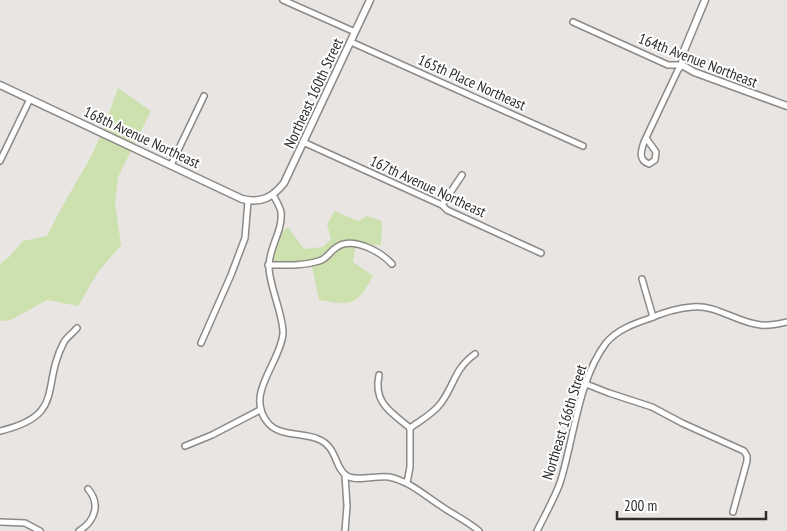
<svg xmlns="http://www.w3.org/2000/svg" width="787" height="531" viewBox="0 0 787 531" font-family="'PT Sans Narrow',sans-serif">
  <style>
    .green { fill: #cce1ad }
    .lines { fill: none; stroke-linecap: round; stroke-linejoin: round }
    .minor-casing { stroke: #8c8987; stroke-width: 8 }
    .tertiary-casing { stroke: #8c8987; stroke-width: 9 }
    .minor { stroke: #fff; stroke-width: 5 }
    .tertiary { stroke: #fff; stroke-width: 6 }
    .labels { text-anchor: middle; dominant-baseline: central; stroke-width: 4; stroke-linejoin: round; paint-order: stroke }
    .street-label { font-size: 15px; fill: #2e2d2c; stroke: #fff }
  </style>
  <rect width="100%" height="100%" fill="#e9e5e3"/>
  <!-- green -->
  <g class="green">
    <path d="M 118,88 L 151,111 L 118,177 L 115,203 L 121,245 L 98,272 L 78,306 L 47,300 L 11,320 L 0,321 L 0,264 L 9,257 L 23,241 L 47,236 C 59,211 73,188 87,164 C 100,140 109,114 118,88 Z"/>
    <path d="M 335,211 L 358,221 L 367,216 L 382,221 L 381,245 L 356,244 L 353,262 L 373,276 C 357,306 351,306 319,300 L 311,262 L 268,265 L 276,237 L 288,227 L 304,249 L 323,247 L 331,239 L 327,224 Z"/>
  </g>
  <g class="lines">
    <!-- minor casing -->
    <g class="minor-casing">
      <g id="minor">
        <polyline points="283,0 355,32"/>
        <polyline points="573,22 668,65 681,65"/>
        <polyline points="351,42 583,146"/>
        <path d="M 646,138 L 656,152 L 655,160 L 649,164 C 638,160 641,151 644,142 L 678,70 L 682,65"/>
        <polyline points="303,142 442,205 447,210 541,253"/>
        <polyline points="0,161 30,99"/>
        <polyline points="171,165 204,96"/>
        <path d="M 273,195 C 276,200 280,207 281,212 C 283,232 268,248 269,268 C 270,288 284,317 283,334 C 280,364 244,394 268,423 C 280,437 302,432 318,439 C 338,447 334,468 347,476 C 357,482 377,475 389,477 C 409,481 424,495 441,506 C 454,515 467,521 479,531"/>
        <polyline points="442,205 462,175"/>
        <path d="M 268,265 C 285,265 303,266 319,261 C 327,259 330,251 337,247 C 353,236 381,252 392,264"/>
        <polyline points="642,279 653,317"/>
        <polyline points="201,343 231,275 245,238 248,201"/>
        <path d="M 379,375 C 373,403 391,412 410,428"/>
        <polyline points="586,384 609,393 652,407 682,423 744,451 747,456 747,461 733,512"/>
        <path d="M 0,431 C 67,415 40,387 64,342 C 67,337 73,333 77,328"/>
        <polyline points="185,446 212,435 260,410"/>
        <path d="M 407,483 L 410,467 L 410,428 C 421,420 433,414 441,403 C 455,384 454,369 475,354"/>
        <polyline points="0,522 25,523 40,531"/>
        <path d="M 79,531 C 95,521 101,504 88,489"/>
        <polyline points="345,531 347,506 345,475"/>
        <path d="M 537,531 C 545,515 554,499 560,483 C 574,439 578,380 606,343 C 617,330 633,324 648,319 C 662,313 677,308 692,307 C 716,304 737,323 761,325 C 770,326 778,324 787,322"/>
      </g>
    </g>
    <!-- tertiary casing -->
    <g class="tertiary-casing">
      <g id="tertiary">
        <polyline points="705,0 683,53 682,65 694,72 787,106"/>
        <path d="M 0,85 L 242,199 C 261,204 273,197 284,183 L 370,0"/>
      </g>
    </g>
    <!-- minor -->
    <use href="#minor" class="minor"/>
    <!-- tertiary -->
    <use href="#tertiary" class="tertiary"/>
  </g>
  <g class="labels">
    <!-- street labels -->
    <g class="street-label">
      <text transform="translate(698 60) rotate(21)">164th Avenue Northeast</text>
      <text transform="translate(472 82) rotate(24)">165th Place Northeast</text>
      <text transform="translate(313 93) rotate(-65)">Northeast 160th Street</text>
      <text transform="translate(142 137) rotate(25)">168th Avenue Northeast</text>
      <text transform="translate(428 186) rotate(25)">167th Avenue Northeast</text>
      <text transform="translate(564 422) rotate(-73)">Northeast 166th Street</text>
    </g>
  </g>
  <!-- scale -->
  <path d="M617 511v8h149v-8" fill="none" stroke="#2e2d2c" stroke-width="2.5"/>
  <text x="624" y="511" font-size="15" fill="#2e2d2c" stroke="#ffffff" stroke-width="4" paint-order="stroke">200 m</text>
</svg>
